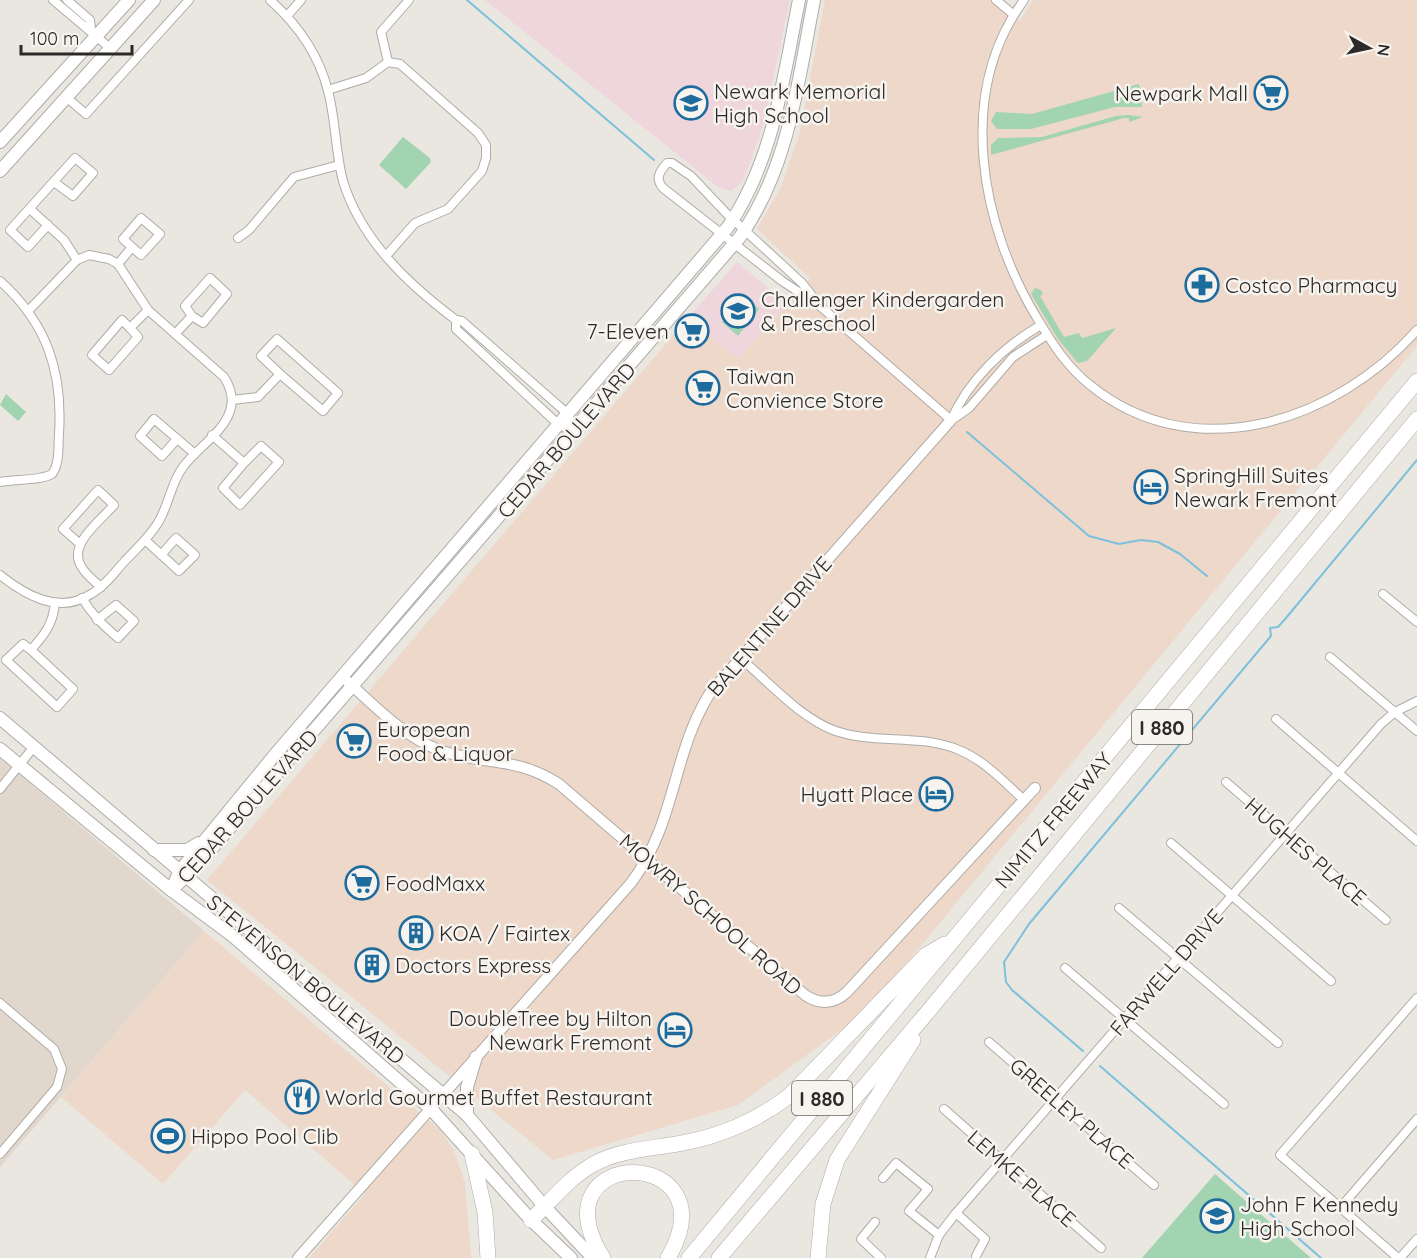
<svg xmlns="http://www.w3.org/2000/svg" width="1417" height="1258" viewBox="0 0 1417 1258" font-family="Quicksand,sans-serif">
  <style>
    .commercial { fill: #edd8ca }
    .built { fill: #e1d7cd }
    .education { fill: #efd5dc }
    .green { fill: #a2d4b2 }
    .lines { fill: none; stroke-linecap: round; stroke-linejoin: round }
    .stream { stroke: #7cc1dc; stroke-width: 2 }
    .minor-casing { stroke: #afaba6; stroke-width: 10 }
    .tertiary-casing { stroke: #afaba6; stroke-width: 12 }
    .secondary-casing { stroke: #afaba6; stroke-width: 14 }
    .primary-casing { stroke: #afaba6; stroke-width: 14 }
    .motorway-casing { stroke: #afaba6; stroke-width: 16 }
    .minor { stroke: #fff; stroke-width: 8 }
    .tertiary { stroke: #fff; stroke-width: 10 }
    .secondary { stroke: #fff; stroke-width: 12 }
    .primary { stroke: #fff; stroke-width: 12 }
    .motorway { stroke: #fff; stroke-width: 15 }
    .labels { text-anchor: middle; dominant-baseline: central; stroke-width: 5; stroke-linejoin: round; paint-order: stroke }
    .shield { fill: #f7f3ee; stroke: #696663; stroke-width: 1.5 }
    .shield-label { font-size: 20px; font-weight: bold; fill: #2c2a28 }
    .poi-label { font-size: 21px; fill: #2c2a28; stroke: #f7f3ee; text-anchor: start }
    .street-label { font-size: 21px; fill: #2c2a28; stroke: #f7f3ee }
  </style>
  <rect width="100%" height="100%" fill="#eae6e0"/>
  <!-- commercial -->
  <g class="commercial">
    <polygon points="825,0 992,0 1020,21 1033,0 1417,0 1417,346 866,1012 738,1105 553,1160 207,880 689,317 738,359 810,278 757,229 781,187 800,132"/>
    <polygon points="204,931 441,1131 454,1151 465,1183 471,1258 309,1258 365,1194 245,1090 163,1184 61,1097"/>
  </g>
  <!-- built -->
  <polygon class="built" points="0,758 204,931 0,1167"/>
  <!-- education -->
  <g class="education">
    <polygon points="485,0 790,0 763,126 743,181 731,191 718,187"/>
    <polygon points="737,262 787,304 738,359 689,317"/>
  </g>
  <!-- green -->
  <g class="green">
    <polygon points="1139,84 1142,107 1115,107 1031,129 997,129 991,121 996,112 1032,114"/>
    <polygon points="1129,115 1143,117 1129,122 1129,118 1124,118 991,155 991,145 998,138 1042,137 1116,116"/>
    <polygon points="403,137 430,158 431,162 406,189 379,165"/>
    <polygon points="1035,288 1041,290 1043,294 1040,296 1064,337 1079,333 1082,338 1116,328 1087,361 1078,363 1058,339 1031,294"/>
    <polygon points="745,297 759,309 738,336 722,322"/>
    <polygon points="6,394 26,412 18,421 0,405"/>
    <polygon points="1215,1174 1311,1258 1142,1258"/>
  </g>
  <g class="lines">
    <!-- stream -->
    <g class="stream">
      <polyline points="467,0 654,160"/>
      <polyline points="967,432 1089,536 1119,544 1141,540 1158,542 1180,554 1207,576"/>
      <polyline points="1083,1051 1012,990 1006,982 1004,962 1029,924 1271,636 1270,628 1278,627 1286,618 1417,460"/>
      <polyline points="1100,1066 1321,1258"/>
    </g>
    <!-- minor casing -->
    <g class="minor-casing">
      <g id="minor">
        <polyline points="53,0 110,48"/>
        <polyline points="67,0 90,20 91,30"/>
        <path d="M 270,0 C 297,24 319,55 328,91 C 336,120 335,151 343,181 C 361,240 408,284 456,320 L 462,321 L 568,414 L 574,431"/>
        <polyline points="996,0 1014,15"/>
        <path d="M 1024,0 C 955,93 981,226 1037,318 C 1052,343 1067,367 1090,385 C 1193,469 1336,422 1417,330"/>
        <polyline points="287,16 301,0"/>
        <polyline points="388,62 381,32 409,0"/>
        <polyline points="328,90 366,78 388,62 400,64 478,133 486,145 486,158 482,171 448,209 415,223 386,256"/>
        <polyline points="66,97 86,114 189,0"/>
        <polyline points="30,209 64,240 77,260"/>
        <polyline points="48,225 28,247 10,230 75,158 93,173 73,196 54,182"/>
        <polyline points="238,238 249,230 294,177 339,165"/>
        <polyline points="118,264 132,247 141,255 160,234 141,218 123,239 132,247"/>
        <path d="M 0,281 C 47,323 63,372 59,434 C 58,447 60,463 52,474 C 40,481 15,479 0,482"/>
        <path d="M 820,306 L 802,283 L 726,213 L 691,176 L 672,163 L 667,163 C 659,172 655,179 663,188 L 782,281 L 820,306 L 951,420"/>
        <polyline points="456,320 456,329 559,425 574,431"/>
        <polyline points="130,328 138,337 109,370 92,355 122,320 130,328 148,310"/>
        <polyline points="175,334 192,316 185,306 210,278 227,294 203,323 192,316"/>
        <polyline points="232,400 258,397 280,374 323,411 338,393 277,339 261,356 280,374"/>
        <path d="M 951,420 C 969,380 1003,347 1041,325"/>
        <polyline points="952,420 969,408 1013,357 1047,335"/>
        <polyline points="212,435 244,463 223,488 240,505 279,462 261,446 244,463"/>
        <polyline points="177,439 162,456 140,436 154,419 195,454"/>
        <polyline points="145,540 179,571 195,555 176,538 161,555"/>
        <path d="M 80,544 L 63,529 L 98,490 L 114,505 C 100,521 68,544 81,566 C 85,574 94,581 101,587"/>
        <path d="M 0,575 C 25,595 59,615 91,594 C 104,587 114,573 124,562 C 136,549 150,537 159,521 C 169,504 171,483 183,467 C 196,449 223,433 230,411 C 234,399 231,388 224,377 L 148,310 L 118,264 L 109,259 L 89,255 L 77,260 L 29,310"/>
        <polyline points="1383,594 1417,622"/>
        <path d="M 82,598 C 92,615 104,626 118,638 L 134,621 L 116,605 L 97,620"/>
        <path d="M 31,650 L 23,644 L 6,660 L 57,707 L 73,689 L 31,650 C 45,634 53,624 55,603"/>
        <path d="M 739,657 C 768,681 798,716 833,730 C 873,745 919,733 959,750 C 984,760 1004,782 1024,800"/>
        <polyline points="1330,657 1417,731"/>
        <polyline points="1276,719 1417,841"/>
        <polyline points="1226,782 1386,920"/>
        <polyline points="0,789 33,748"/>
        <polyline points="1171,843 1331,981"/>
        <polyline points="1119,908 1278,1043"/>
        <polyline points="1065,968 1224,1104"/>
        <polyline points="0,1003 54,1049 62,1069 57,1087 0,1154"/>
        <polyline points="989,1042 1154,1185"/>
        <polyline points="944,1109 1101,1248"/>
        <polyline points="883,1178 896,1163 928,1189 909,1211 939,1235"/>
        <polyline points="1340,1208 1417,1119"/>
        <polyline points="956,1213 985,1239 976,1256"/>
        <polyline points="875,1222 861,1239 881,1258"/>
        <polyline points="930,1258 939,1235 956,1213 1381,724 1395,712 1417,701"/>
        <polyline points="1398,1258 1280,1155 1417,998"/>
        <polyline points="1400,1258 1417,1239"/>
      </g>
    </g>
    <!-- tertiary casing -->
    <g class="tertiary-casing">
      <g id="tertiary">
        <path d="M 347,681 C 375,706 403,736 439,750 C 483,766 514,755 559,784 L 805,995 C 820,1005 834,1004 847,992 L 1035,788"/>
        <path d="M 298,1258 L 631,883 C 677,821 671,756 710,693 L 951,420"/>
      </g>
    </g>
    <!-- secondary casing -->
    <g class="secondary-casing">
      <g id="secondary">
        <polyline points="0,142 129,0"/>
        <polyline points="0,171 154,0"/>
        <polyline points="0,718 467,1115 545,1207"/>
        <polyline points="0,749 171,890 234,937 431,1109 531,1220"/>
        <polyline points="154,850 187,850 199,843"/>
        <path d="M 172,889 L 179,872 L 273,757 L 728,227 C 774,159 783,79 799,0"/>
        <path d="M 171,890 L 195,868 L 740,237 C 789,167 798,82 814,0"/>
        <polyline points="467,1115 467,1087 476,1057"/>
      </g>
    </g>
    <!-- primary casing -->
    <g class="primary-casing">
      <g id="primary">
        <polyline points="545,1207 593,1258"/>
        <polyline points="531,1220 571,1258"/>
      </g>
    </g>
    <!-- motorway casing -->
    <g class="motorway-casing">
      <g id="motorway">
        <polyline points="472,1154 485,1212 488,1258"/>
        <path d="M 531,1220 C 550,1202 569,1178 592,1165 C 618,1150 649,1149 677,1144 C 719,1137 755,1122 789,1096 L 926,955 L 945,944"/>
        <path d="M 603,1258 C 532,1143 734,1145 668,1258"/>
        <polyline points="689,1258 1417,381"/>
        <polyline points="719,1258 926,1014 1417,419"/>
        <polyline points="818,1258 823,1204 837,1160 913,1040"/>
      </g>
    </g>
    <!-- minor -->
    <use href="#minor" class="minor"/>
    <!-- tertiary -->
    <use href="#tertiary" class="tertiary"/>
    <!-- secondary -->
    <use href="#secondary" class="secondary"/>
    <!-- primary -->
    <use href="#primary" class="primary"/>
    <!-- motorway -->
    <use href="#motorway" class="motorway"/>
  </g>
  <!-- icons -->
  <defs>
    <g id="supermarket-ring" transform="scale(1.725)"><circle r="9.5" fill="#f7f3ee" stroke="#1e6b9e" stroke-width="1.5"/><path d="M-6-5.5h2.5l.6 2H6L4.5 2H-2.5L-4.4-4H-6ZM-1.5 3.2a1.3 1.3 0 1 0 .1 0ZM3 3.2a1.3 1.3 0 1 0 .1 0Z" fill="#1e6b9e"/></g>
    <g id="school-ring" transform="scale(1.725)"><circle r="9.5" fill="#f7f3ee" stroke="#1e6b9e" stroke-width="1.5"/><path d="M0-5L7-2L0 1L-7-2ZM-4 1L0 2.5L4 1V4Q0 6-4 4Z" fill="#1e6b9e"/></g>
    <g id="pharmacy-ring" transform="scale(1.725)"><circle r="9.5" fill="#f7f3ee" stroke="#1e6b9e" stroke-width="1.5"/><path d="M-2-6h4v4h4v4h-4v4h-4v-4h-4v-4h4Z" fill="#1e6b9e"/></g>
    <g id="hotel-ring" transform="scale(1.725)"><circle r="9.5" fill="#f7f3ee" stroke="#1e6b9e" stroke-width="1.5"/><path d="M-6-4.5h1.5V1H6V5H4.5V3h-9V5H-6ZM-4 0a1.8 1.8 0 1 1 3.6 0ZM.5 0V-2.5h3Q6-2.5 6 0Z" fill="#1e6b9e"/></g>
    <g id="building-ring" transform="scale(1.725)"><circle r="9.5" fill="#f7f3ee" stroke="#1e6b9e" stroke-width="1.5"/><path d="M-4-6H4V6H1V3H-1V6H-4ZM-2.5-4.3h1.7v1.8h-1.7ZM.8-4.3h1.7v1.8H.8ZM-2.5-1h1.7V.8h-1.7ZM.8-1h1.7V.8H.8Z" fill="#1e6b9e"/></g>
    <g id="restaurant-ring" transform="scale(1.725)"><circle r="9.5" fill="#f7f3ee" stroke="#1e6b9e" stroke-width="1.5"/><path d="M-5-6h1v4h1v-4h1v4h1v-4h1v5L-1.5 .5V6h-2V.5L-5-1ZM5-6V6H3V1.5H1.5Q1.5-4 5-6Z" fill="#1e6b9e"/></g>
    <g id="stadium-ring" transform="scale(1.725)"><circle r="9.5" fill="#f7f3ee" stroke="#1e6b9e" stroke-width="1.5"/><path d="M0-5a6.5 5 0 1 0 0 10a6.5 5 0 1 0 0-10ZM-3.5-1.8h7v3.6h-7Z" fill="#1e6b9e"/></g>
  </defs>
  <g fill-rule="evenodd">
    <use href="#supermarket-ring" x="1271" y="93"/>
    <use href="#school-ring" x="691" y="103"/>
    <use href="#pharmacy-ring" x="1202" y="285"/>
    <use href="#school-ring" x="738" y="311"/>
    <use href="#supermarket-ring" x="692" y="331"/>
    <use href="#supermarket-ring" x="703" y="388"/>
    <use href="#hotel-ring" x="1151" y="487"/>
    <use href="#supermarket-ring" x="354" y="741"/>
    <use href="#hotel-ring" x="936" y="794"/>
    <use href="#supermarket-ring" x="362" y="883"/>
    <use href="#building-ring" x="416" y="933"/>
    <use href="#building-ring" x="372" y="965"/>
    <use href="#hotel-ring" x="675" y="1030"/>
    <use href="#restaurant-ring" x="302" y="1097"/>
    <use href="#stadium-ring" x="168" y="1136"/>
    <use href="#school-ring" x="1217" y="1216"/>
  </g>
  <g class="labels">
    <!-- shield labels -->
    <g class="shield">
      <rect x="1132" y="710" width="60" height="34" rx="4.5"/>
      <rect x="792" y="1081" width="60" height="34" rx="4.5"/>
    </g>
    <g class="shield-label">
      <text x="1162" y="727">I 880</text>
      <text x="822" y="1098">I 880</text>
    </g>
    <!-- poi labels -->
    <g class="poi-label">
      <text x="714" y="91">Newark Memorial<tspan x="714" dy="24">High School</tspan></text>
      <text x="1248" y="93" text-anchor="end">Newpark Mall</text>
      <text x="1225" y="285">Costco Pharmacy</text>
      <text x="761" y="299">Challenger Kindergarden<tspan x="761" dy="24">&amp; Preschool</tspan></text>
      <text x="669" y="331" text-anchor="end">7-Eleven</text>
      <text x="726" y="376">Taiwan<tspan x="726" dy="24">Convience Store</tspan></text>
      <text x="1174" y="475">SpringHill Suites<tspan x="1174" dy="24">Newark Fremont</tspan></text>
      <text x="377" y="729">European<tspan x="377" dy="24">Food &amp; Liquor</tspan></text>
      <text x="913" y="794" text-anchor="end">Hyatt Place</text>
      <text x="385" y="883">FoodMaxx</text>
      <text x="439" y="933">KOA / Fairtex</text>
      <text x="395" y="965">Doctors Express</text>
      <text x="652" y="1018" text-anchor="end">DoubleTree by Hilton<tspan x="652" dy="24">Newark Fremont</tspan></text>
      <text x="325" y="1097">World Gourmet Buffet Restaurant</text>
      <text x="191" y="1136">Hippo Pool Clib</text>
      <text x="1240" y="1204">John F Kennedy<tspan x="1240" dy="24">High School</tspan></text>
    </g>
    <!-- street labels -->
    <g class="street-label">
      <text transform="translate(566 440) rotate(-49)">CEDAR BOULEVARD</text>
      <text transform="translate(769 626) rotate(-49)">BALENTINE DRIVE</text>
      <text transform="translate(247 806) rotate(-48)">CEDAR BOULEVARD</text>
      <text transform="translate(1053 820) rotate(-50)">NIMITZ FREEWAY</text>
      <text transform="translate(1306 851) rotate(41)">HUGHES PLACE</text>
      <text transform="translate(711 914) rotate(41)">MOWRY SCHOOL ROAD</text>
      <text transform="translate(1166 972) rotate(-49)">FARWELL DRIVE</text>
      <text transform="translate(306 979) rotate(40)">STEVENSON BOULEVARD</text>
      <text transform="translate(1072 1113) rotate(41)">GREELEY PLACE</text>
      <text transform="translate(1022 1178) rotate(41)">LEMKE PLACE</text>
    </g>
  </g>
  <!-- north arrow -->
  <g transform="translate(1369 48) rotate(98)" stroke="#f7f3ee" stroke-width="4.5" paint-order="stroke">
  <path d="M0-4.5L10 22L0 15L-10 22Z" fill="#2c2a28"/>
  <text y="-9" font-size="16" font-weight="bold" text-anchor="middle" fill="#2c2a28">N</text>
  </g>
  <!-- scale -->
  <path d="M21 45v9h111v-9" fill="none" stroke="#2c2a28" stroke-width="3"/>
  <text x="30" y="45" font-size="18" fill="#2c2a28" stroke="#f7f3ee" stroke-width="4.5" paint-order="stroke">100 m</text>
</svg>
